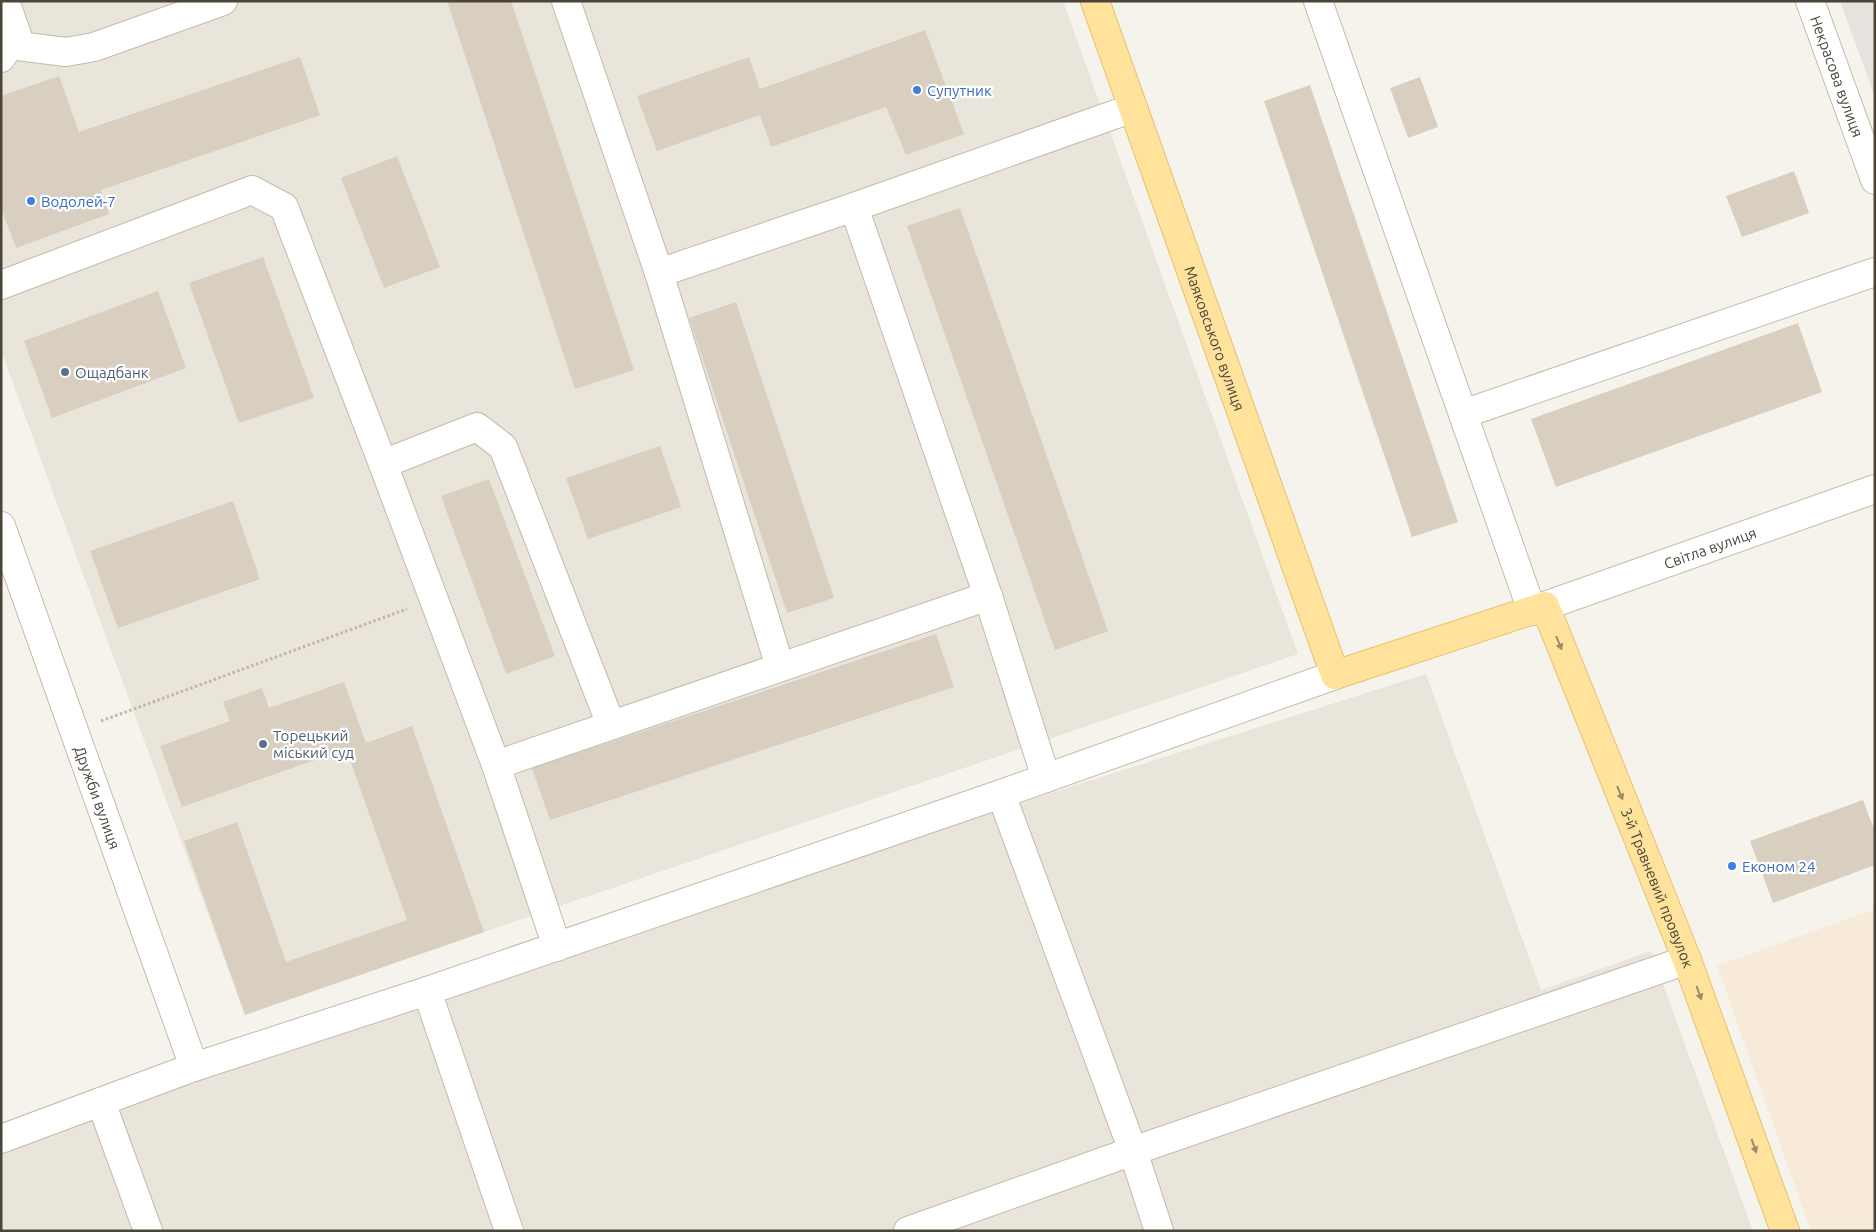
<svg xmlns="http://www.w3.org/2000/svg" width="1876" height="1232" viewBox="0 0 1876 1232" font-family="Ubuntu,sans-serif">
  <style>
    .residential { fill: #eae5da }
    .commercial { fill: #f7ead8 }
    .industrial { fill: #e6e2dd }
    .building { fill: #d8cfc1 }
    .lines { fill: none; stroke-linecap: round; stroke-linejoin: round }
    .minor-casing { stroke: #c2bbae; stroke-width: 30 }
    .major-casing { stroke: #e6c16a; stroke-width: 30 }
    .path { stroke: #c4b79f; stroke-width: 3; stroke-dasharray: 2.5 2.5; stroke-linecap: butt }
    .minor { stroke: #fff; stroke-width: 28 }
    .major { stroke: #ffe39c; stroke-width: 28 }
    .oneway { fill: #9c8c66 }
    .shop-dot { fill: #3f7fe0; stroke: #fff; stroke-width: 2 }
    .service-dot { fill: #5c6f8a; stroke: #fff; stroke-width: 2 }
    .labels { text-anchor: middle; dominant-baseline: central; stroke-width: 4.5; stroke-linejoin: round; paint-order: stroke }
    .street-label { font-size: 15px; fill: #4b4439; stroke: #fff }
    .shop-label { font-size: 15px; fill: #366cbe; stroke: #fff; text-anchor: start }
    .service-label { font-size: 15px; fill: #4e5e75; stroke: #fff; text-anchor: start }
  </style>
  <rect width="100%" height="100%" fill="#f6f3ec"/>
  <!-- residential -->
  <g class="residential">
    <polygon points="1,1 1063,1 1298,654 484,932 245,1015 1,351"/>
    <polygon points="1426,674 1541,990 1651,951 1753,1231 1,1231 1,1151 427,991"/>
  </g>
  <!-- commercial -->
  <polygon class="commercial" points="1875,909 1875,1231 1811,1231 1717,966"/>
  <!-- industrial -->
  <polygon class="industrial" points="1840,1 1875,1 1875,97"/>
  <!-- building -->
  <g class="building">
    <polygon points="447,1 511,1 634,370 575,389"/>
    <polygon points="925,30 964,134 906,155 886,107 771,147 760,115 657,151 637,96 749,57 760,89"/>
    <polygon points="300,57 320,115 101,190 109,214 16,248 1,208 1,96 59,76 79,132"/>
    <polygon points="1420,77 1438,127 1408,138 1390,88"/>
    <polygon points="1310,85 1458,522 1412,537 1264,101"/>
    <polygon points="397,156 440,267 384,288 341,178"/>
    <polygon points="1794,171 1809,213 1742,237 1726,196"/>
    <polygon points="960,208 1108,631 1055,650 907,226"/>
    <polygon points="263,257 314,398 239,423 189,283"/>
    <polygon points="158,291 186,368 52,418 24,341"/>
    <polygon points="736,302 834,598 787,613 689,318"/>
    <polygon points="1798,323 1822,392 1556,487 1531,419"/>
    <polygon points="660,446 681,507 588,539 566,478"/>
    <polygon points="489,479 555,656 506,674 441,496"/>
    <polygon points="233,501 260,579 118,628 90,551"/>
    <polygon points="936,634 954,687 550,820 532,768"/>
    <polygon points="344,682 366,743 412,726 484,932 245,1015 184,841 237,822 286,962 407,920 346,749 182,807 160,746 230,721 223,702 262,688 269,708"/>
    <polygon points="1863,800 1875,832 1875,865 1773,903 1750,841"/>
  </g>
  <g class="lines">
    <!-- minor casing -->
    <g class="minor-casing">
      <g id="minor">
        <polyline points="566,1 659,273 854,207 988,596"/>
        <polyline points="1318,1 1532,611"/>
        <path id="s1" d="M 1810,1 L 1875,180"/>
        <polyline points="10,45 66,52 94,47 223,1"/>
        <polyline points="1,58 17,35 5,1"/>
        <polyline points="854,207 1133,108"/>
        <polyline points="659,273 780,667"/>
        <polyline points="1,285 252,190 284,207 383,464 496,765"/>
        <polyline points="1463,414 1875,272"/>
        <polyline points="383,464 477,427 503,447 611,725"/>
        <path id="s2" d="M 1,526 L 194,1067"/>
        <path id="s3" d="M 1545,606 L 1875,489"/>
        <polyline points="1001,794 1133,1151 1159,1231"/>
        <polyline points="557,947 496,765 988,596 1046,778"/>
        <polyline points="427,991 509,1231"/>
        <polyline points="101,1102 148,1231"/>
        <polyline points="1,1139 194,1067 427,991 1001,794 1335,675"/>
        <polyline points="908,1231 1133,1151 1687,960"/>
      </g>
    </g>
    <!-- major casing -->
    <g class="major-casing">
      <g id="major">
        <path id="s4" d="M 1095,1 L 1335,675 L 1545,606 L 1687,960 L 1785,1231"/>
      </g>
    </g>
    <!-- path -->
    <polyline class="path" points="101,721 407,609"/>
    <!-- minor -->
    <use href="#minor" class="minor"/>
    <!-- major -->
    <use href="#major" class="major"/>
  </g>
  <!-- one-way arrows -->
  <defs><path id="oneway-solid" d="M-6-.8H1V-3.2L6.5 0L1 3.2V.8H-6Z" transform="scale(1.25)"/></defs>
  <g class="oneway">
    <use href="#oneway-solid" transform="translate(1559 643) rotate(68)"/>
    <use href="#oneway-solid" transform="translate(1620 793) rotate(68)"/>
    <use href="#oneway-solid" transform="translate(1699 993) rotate(70)"/>
    <use href="#oneway-solid" transform="translate(1754 1146) rotate(70)"/>
  </g>
  <!-- markers -->
  <g class="shop-dot">
    <circle cx="917" cy="90" r="5"/>
    <circle cx="31" cy="201" r="5"/>
    <circle cx="1732" cy="866" r="5"/>
  </g>
  <g class="service-dot">
    <circle cx="65" cy="372" r="5"/>
    <circle cx="263" cy="744" r="5"/>
  </g>
  <g class="labels">
    <!-- street labels -->
    <g class="street-label">
      <text stroke="none"><textPath href="#s1" startOffset="80">Некрасова вулиця</textPath></text>
      <text stroke="none"><textPath href="#s4" startOffset="358">Маяковського вулиця</textPath></text>
      <text stroke="none"><textPath href="#s3" startOffset="175">Світла вулиця</textPath></text>
      <text stroke="none"><textPath href="#s2" startOffset="288">Дружби вулиця</textPath></text>
      <text stroke="none"><textPath href="#s4" startOffset="1240">3-й Травневий провулок</textPath></text>
    </g>
    <!-- shop labels -->
    <g class="shop-label">
      <text x="927" y="90">Супутник</text>
      <text x="41" y="201">Водолей-7</text>
      <text x="1742" y="866">Економ 24</text>
    </g>
    <!-- service labels -->
    <g class="service-label">
      <text x="75" y="372">Ощадбанк</text>
      <text x="273" y="735">Торецький<tspan x="273" dy="17">міський суд</tspan></text>
    </g>
  </g>
  <!-- border -->
  <rect width="1876" height="1232" fill="none" stroke="#4b4439" stroke-width="5"/>
</svg>
